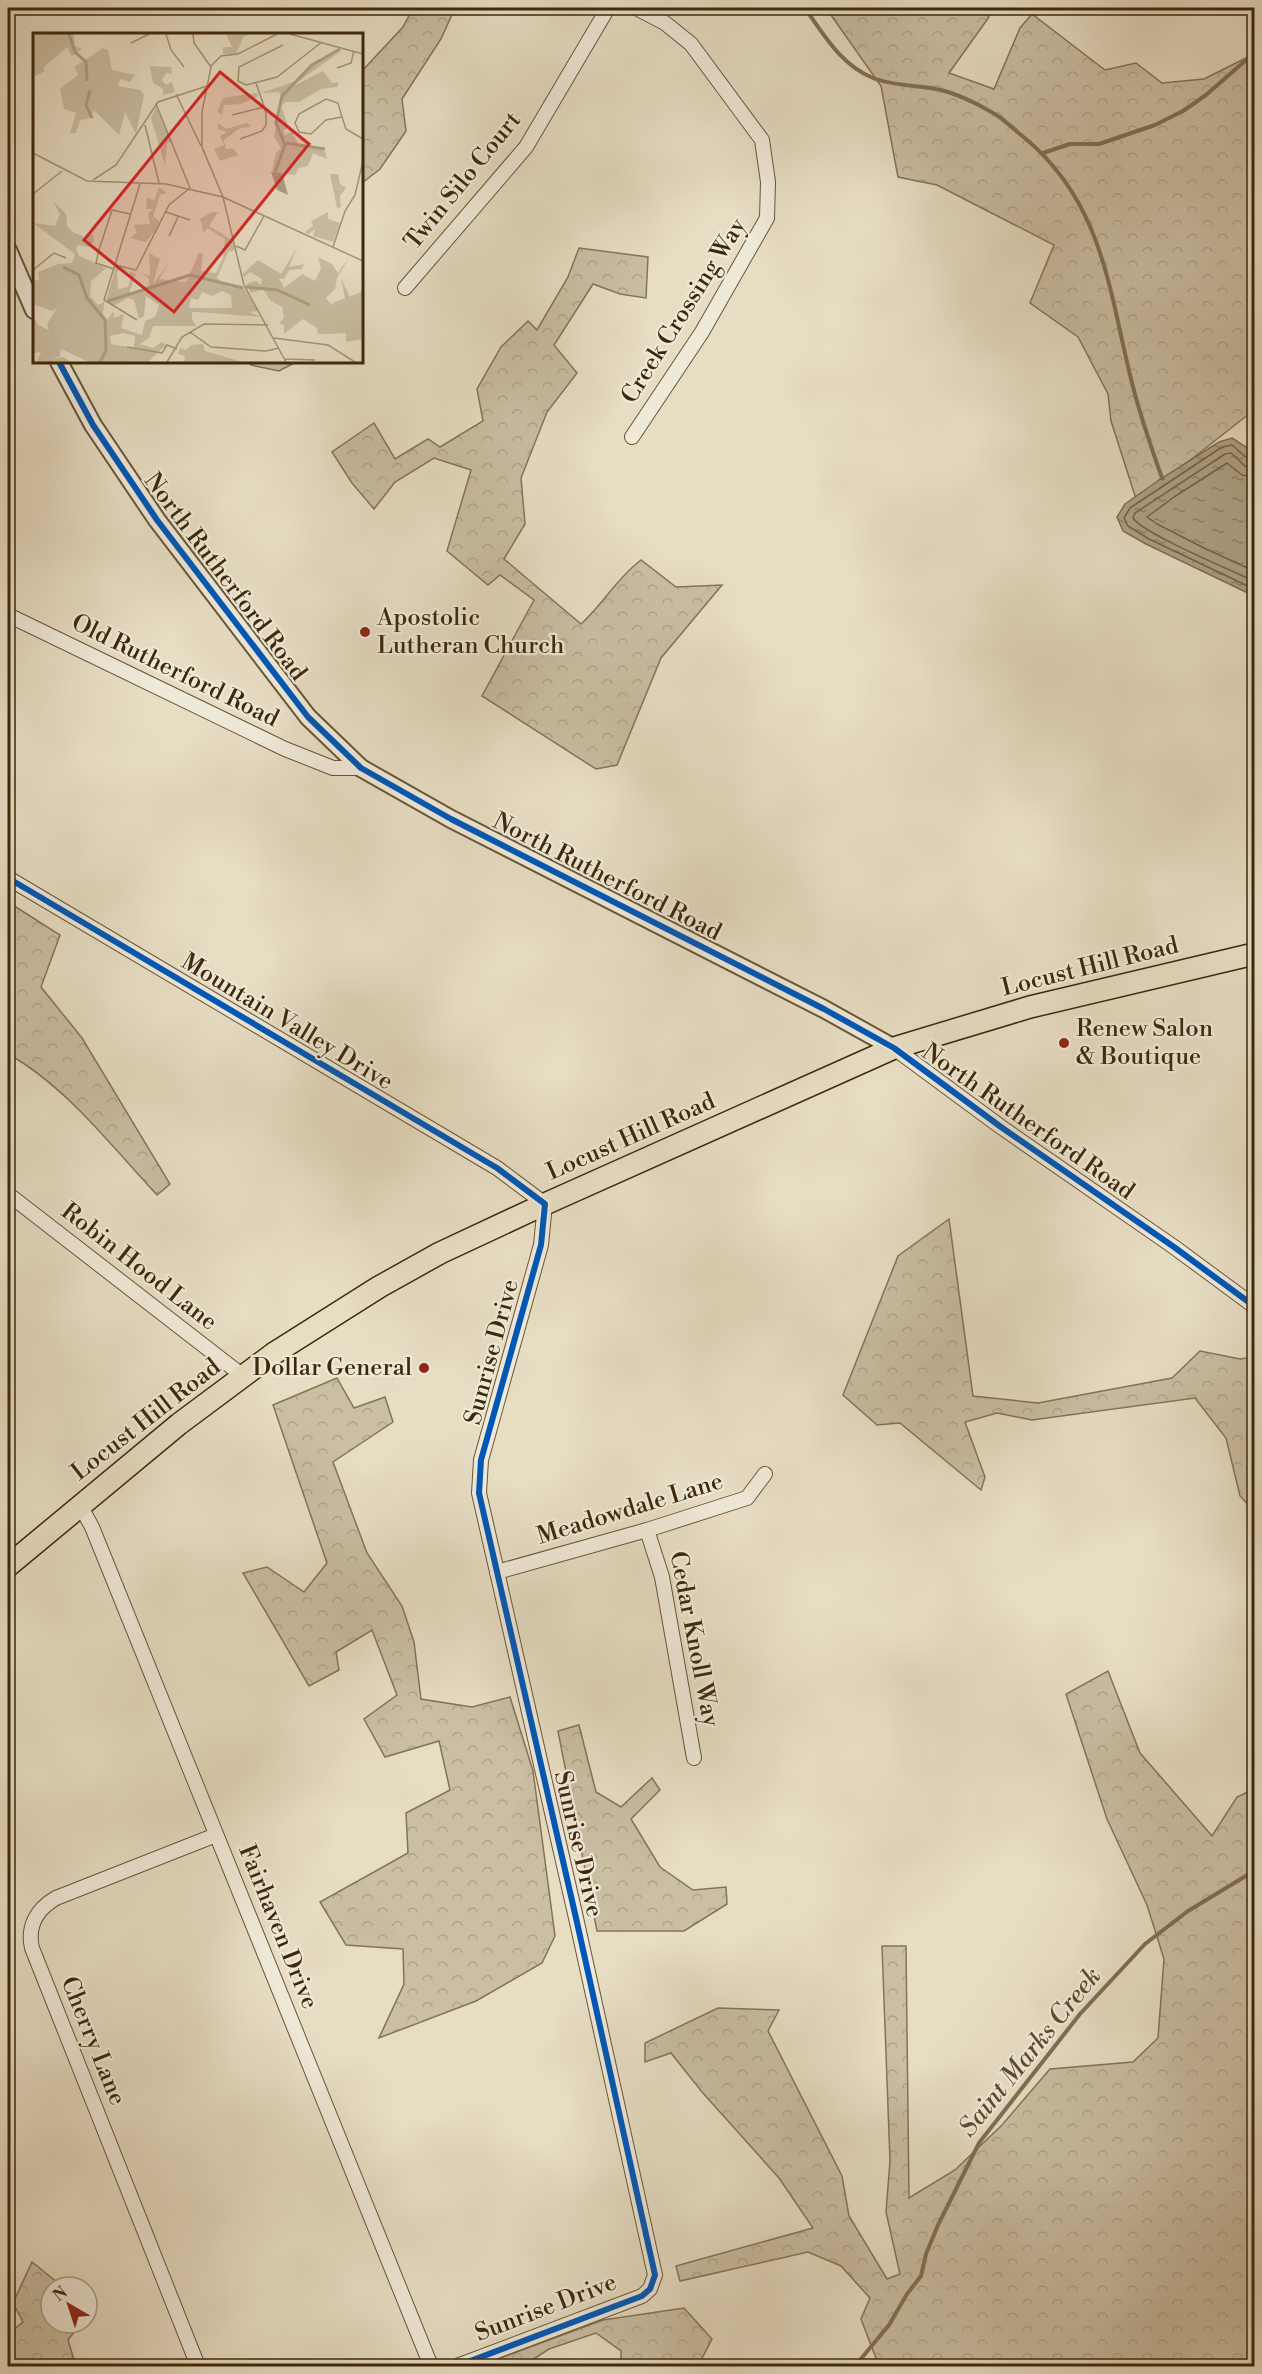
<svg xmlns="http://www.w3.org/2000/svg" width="1262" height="2374" viewBox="0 0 1262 2374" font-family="'Libre Bodoni',serif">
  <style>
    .forest { fill: url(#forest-crowns); stroke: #847456; stroke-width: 1.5 }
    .water { fill: url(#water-ripples); stroke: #807053; stroke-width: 1.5 }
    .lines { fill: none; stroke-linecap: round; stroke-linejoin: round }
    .shore { stroke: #756446; stroke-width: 1.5 }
    .stream { stroke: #807053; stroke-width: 4 }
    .minor-casing { stroke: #685638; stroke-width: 16 }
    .tertiary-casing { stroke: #685638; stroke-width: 20 }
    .primary-casing { stroke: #3d2909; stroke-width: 24 }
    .minor { stroke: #efe9d8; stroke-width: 14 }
    .tertiary { stroke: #efe9d8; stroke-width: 16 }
    .primary { stroke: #e7ddc3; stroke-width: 21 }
    .cycleway-casing { stroke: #efe9d8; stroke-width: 10 }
    .cycleway { stroke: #0057b8; stroke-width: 6 }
    .poi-dot { fill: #8f2418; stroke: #efe9d8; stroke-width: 2 }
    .labels { text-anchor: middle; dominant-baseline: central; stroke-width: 4.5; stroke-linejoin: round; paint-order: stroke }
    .street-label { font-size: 24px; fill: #3d2909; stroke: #efe9d8 }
    .poi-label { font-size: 24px; fill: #3d2909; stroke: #efe9d8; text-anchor: start }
    .water-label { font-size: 26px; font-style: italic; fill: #5f4d2e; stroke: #efe9d8 }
    .inset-river { fill: none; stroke: #ada084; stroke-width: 3 }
    .inset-road { fill: none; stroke: #a39579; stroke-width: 1.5 }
    .view { fill: #d62828; fill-opacity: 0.15; stroke: #d62828; stroke-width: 3 }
    .inset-edge { fill: none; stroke: #3d2909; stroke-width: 3 }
  </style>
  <defs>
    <pattern id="forest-crowns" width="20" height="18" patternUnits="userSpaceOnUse" patternTransform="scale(1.5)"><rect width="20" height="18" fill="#cabea3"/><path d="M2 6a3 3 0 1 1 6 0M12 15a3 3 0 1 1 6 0" fill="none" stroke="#aea38b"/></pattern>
    <pattern id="water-ripples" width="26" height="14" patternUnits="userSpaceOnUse" patternTransform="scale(1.5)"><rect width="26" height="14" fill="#ada084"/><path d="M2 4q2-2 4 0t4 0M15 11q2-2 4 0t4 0" fill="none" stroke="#8e826a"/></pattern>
  </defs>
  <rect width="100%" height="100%" fill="#e7ddc3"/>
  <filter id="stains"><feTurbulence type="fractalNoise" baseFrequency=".00333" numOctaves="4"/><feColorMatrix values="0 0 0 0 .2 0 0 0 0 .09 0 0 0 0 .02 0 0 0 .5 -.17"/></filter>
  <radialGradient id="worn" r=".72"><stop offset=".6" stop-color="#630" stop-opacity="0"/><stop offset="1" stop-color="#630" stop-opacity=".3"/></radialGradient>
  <!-- forest -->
  <g class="forest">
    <polygon points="413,8 455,8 441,39 402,99 406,131 380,169 362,183 362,71 403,27"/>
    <polygon points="826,8 979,8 989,17 949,73 994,89 1020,28 1032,14 1105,70 1136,63 1162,83 1204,79 1254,54 1254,410 1137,502 1111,421 1108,394 1078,337 1030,303 1054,245 937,185 898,177 881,86"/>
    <path d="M 579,248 L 648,257 L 646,298 L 620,294 L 593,284 L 554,345 L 577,373 L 547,412 L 521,478 L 525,524 L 504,559 L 581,624 C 604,603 616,579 641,560 L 676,587 L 722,585 L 661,658 L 617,765 L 596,769 L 482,696 L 534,600 L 500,575 L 488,585 L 447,551 L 471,470 L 434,458 L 395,482 L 374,509 L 352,483 L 332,452 L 374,423 L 395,459 L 428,439 L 440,447 L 483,421 L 477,389 L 501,347 L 528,321 L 537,330 L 568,277 Z"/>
    <polygon points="249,362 296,362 279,371 251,365"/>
    <path d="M 8,902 L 60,935 L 41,987 L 82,1038 L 170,1184 L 157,1195 C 112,1147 66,1086 8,1054 Z"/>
    <polygon points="949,1219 973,1396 1038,1403 1172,1378 1200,1351 1240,1359 1254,1357 1254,1511 1240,1496 1226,1438 1195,1398 1032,1420 997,1413 965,1422 985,1477 981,1490 900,1423 877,1425 843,1395 898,1256"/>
    <polygon points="337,1378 354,1408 385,1397 393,1422 333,1462 367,1553 402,1606 414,1642 421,1699 472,1707 510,1697 533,1771 555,1936 542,1963 476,2001 379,2038 404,1984 403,1949 346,1945 320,1902 408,1853 406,1813 450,1790 439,1741 385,1757 364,1719 397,1695 372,1630 336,1652 339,1670 309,1686 243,1573 267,1567 304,1592 327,1563 273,1405"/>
    <polygon points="1108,1671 1140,1753 1212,1836 1237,1797 1254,1789 1254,2366 879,2366 861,2319 870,2298 841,2266 808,2252 680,2281 676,2266 813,2228 779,2178 702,2092 671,2053 645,2062 645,2043 718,2008 779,2010 768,2031 842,2176 849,2216 887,2279 900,2274 886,2212 890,2161 882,1946 906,1946 909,2198 955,2170 1002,2125 1050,2069 1133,2062 1158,2038 1164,1959 1147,1905 1107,1819 1066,1694"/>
    <polygon points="579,1725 596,1792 621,1807 652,1778 660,1790 631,1819 660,1867 693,1890 726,1887 727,1904 684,1931 597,1931 558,1731"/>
    <polygon points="32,2262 63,2287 51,2287 51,2323 81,2323 68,2340 76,2366 8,2366 8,2334 23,2322 13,2303"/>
    <polygon points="684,2308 712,2339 698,2366 621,2366 621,2351 596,2333 549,2349 523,2366 479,2366 603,2320"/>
  </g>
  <!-- water -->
  <polygon class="water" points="1232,438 1246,447 1254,458 1254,596 1146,544 1123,531 1117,517 1125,504 1162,478 1219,442"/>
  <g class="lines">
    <!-- shore -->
    <g class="shore">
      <path d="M 1254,461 C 1246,460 1239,450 1232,445 L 1222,447 L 1130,508 L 1124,518 L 1128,526 L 1149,539 L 1254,589"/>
      <path d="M 1254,468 L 1245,466 L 1231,453 L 1225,454 L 1135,513 L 1133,518 C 1142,533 1233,571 1254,581"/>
      <polyline points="1254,477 1242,475 1227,463 1174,497 1147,517 1157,524 1206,549 1254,571"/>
    </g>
    <!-- stream -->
    <g class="stream">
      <path d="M 805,8 C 824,35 841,65 873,78 C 893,86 916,85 936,89 C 957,93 980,105 998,116 C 1008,123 1017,132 1026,139 C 1104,205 1109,292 1132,383 C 1140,415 1151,447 1162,478"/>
      <polyline points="1043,153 1070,144 1099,144 1155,125 1183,111 1206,95 1254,53"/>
      <polyline points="855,2366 889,2325 907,2294 921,2276 926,2254 938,2225 979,2143 1080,2014 1145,1944 1188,1911 1254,1871"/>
    </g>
    <!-- minor casing -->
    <g class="minor-casing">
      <g id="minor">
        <polyline points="405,288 526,147 608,8"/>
        <polyline points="632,437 702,332 767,218 768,182 762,140 691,44 665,23 636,8"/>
        <polyline points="8,615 285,749 333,768 361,768"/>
        <polyline points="8,878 497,1168 545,1204 541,1245 481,1460 479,1493 576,1918 655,2275 650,2289 642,2296 457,2366"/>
        <polyline points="894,1048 1001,1127 1174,1247 1254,1306"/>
        <polyline points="8,1194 243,1376"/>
        <polyline points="80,1505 92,1527 431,2366"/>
        <polyline points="647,1530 662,1577 694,1758"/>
        <polyline points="497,1572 647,1530 747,1498 765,1474"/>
        <path d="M 198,2366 L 32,1948 C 27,1926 37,1909 56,1898 L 216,1835"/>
      </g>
    </g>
    <!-- tertiary casing -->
    <g class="tertiary-casing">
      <g id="tertiary">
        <polyline points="8,250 34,310"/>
        <polyline points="59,362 93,425 157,520 308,717 361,768 451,819 824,1009 894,1048"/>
      </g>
    </g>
    <!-- primary casing -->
    <g class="primary-casing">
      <polyline id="primary" points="8,1566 179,1424 273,1354 379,1287 440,1253 545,1204 894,1048 1030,1007 1254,954"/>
    </g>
    <!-- minor -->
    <use href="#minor" class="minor"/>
    <!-- tertiary -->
    <use href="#tertiary" class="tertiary"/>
    <!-- primary -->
    <use href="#primary" class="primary"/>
    <!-- cycleway casing -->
    <g class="cycleway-casing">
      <g id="cycleway">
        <polyline points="59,362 93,425 157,520 308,717 361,768 451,819 824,1009 894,1048 1001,1127 1174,1247 1254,1306"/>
        <polyline points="8,878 497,1168 545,1204 541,1245 481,1460 479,1493 576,1918 655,2275 650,2289 642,2296 457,2366"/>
      </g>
    </g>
    <!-- cycleway -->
    <use href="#cycleway" class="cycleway"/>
  </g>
  <!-- markers -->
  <g class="poi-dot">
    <circle cx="365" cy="632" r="6"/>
    <circle cx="1064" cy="1043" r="6"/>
    <circle cx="424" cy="1368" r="6"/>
  </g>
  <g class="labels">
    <!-- street labels -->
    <g class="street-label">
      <text transform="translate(463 181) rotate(-51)">Twin Silo Court</text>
      <text transform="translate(684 311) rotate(-58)">Creek Crossing Way</text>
      <text transform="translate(225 577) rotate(53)">North Rutherford Road</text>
      <text transform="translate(175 671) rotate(26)">Old Rutherford Road</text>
      <text transform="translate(607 877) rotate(27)">North Rutherford Road</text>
      <text transform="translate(1090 967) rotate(-14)">Locust Hill Road</text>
      <text transform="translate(287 1022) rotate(31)">Mountain Valley Drive</text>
      <text transform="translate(1028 1122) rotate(35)">North Rutherford Road</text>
      <text transform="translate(631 1137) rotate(-24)">Locust Hill Road</text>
      <text transform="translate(139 1267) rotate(38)">Robin Hood Lane</text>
      <text transform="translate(492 1352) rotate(-75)">Sunrise Drive</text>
      <text transform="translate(146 1420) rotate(-38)">Locust Hill Road</text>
      <text transform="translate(630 1509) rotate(-17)">Meadowdale Lane</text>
      <text transform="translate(694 1639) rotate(79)">Cedar Knoll Way</text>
      <text transform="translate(578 1844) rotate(77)">Sunrise Drive</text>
      <text transform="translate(278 1927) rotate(68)">Fairhaven Drive</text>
      <text transform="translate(93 2041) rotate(68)">Cherry Lane</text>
      <text transform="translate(546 2308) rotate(-21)">Sunrise Drive</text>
    </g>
    <!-- poi labels -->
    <g class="poi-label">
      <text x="377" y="618">Apostolic<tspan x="377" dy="28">Lutheran Church</tspan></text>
      <text x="1076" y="1029">Renew Salon<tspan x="1076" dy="28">&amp; Boutique</tspan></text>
      <text x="412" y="1368" text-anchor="end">Dollar General</text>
    </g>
    <!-- water labels -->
    <g class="water-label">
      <text transform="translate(1030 2052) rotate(-51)">Saint Marks Creek</text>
    </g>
  </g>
  <!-- overview -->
  <g transform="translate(33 33)">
    <rect width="330" height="330" fill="#e7ddc3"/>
    <path d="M 317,264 L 330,294 L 330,306 L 313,309 L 313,300 L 295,301 L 308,285 L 307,280 L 297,276 Z" fill="#cabea3"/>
    <path d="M 0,1 L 41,1 L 42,13 L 49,16 L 39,23 L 34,14 L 10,35 L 12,38 L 0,44 ZM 193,1 L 219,1 L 211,3 L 203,21 L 190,21 L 190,14 L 199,14 ZM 70,15 L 75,17 L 79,37 L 102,42 L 97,49 L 87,46 L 85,53 L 107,57 L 111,62 L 103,101 L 92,79 L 86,102 L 61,77 L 57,85 L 47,87 L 43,100 L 37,100 L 43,80 L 31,76 L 27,56 L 45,42 L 41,34 ZM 310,17 L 253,57 L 290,38 L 299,50 L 306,49 L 304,54 L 288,56 L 266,69 L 252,69 L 248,74 L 256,94 L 250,98 L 252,102 L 259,99 L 265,111 L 292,118 L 294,126 L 280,120 L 275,133 L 266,135 L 262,142 L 239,139 L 243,119 L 248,116 L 241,103 L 250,65 L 246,59 L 228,60 L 263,48 L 280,32 ZM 117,33 L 138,34 L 139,41 L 133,40 L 129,47 L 133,52 L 139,49 L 142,59 L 130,62 L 130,56 L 120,50 ZM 223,60 L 226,63 L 208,71 L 191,72 L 189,82 L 184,79 L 190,65 ZM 123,74 L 138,108 L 134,111 L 132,132 L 118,85 ZM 185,90 L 193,96 L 214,90 L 218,94 L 207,95 L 191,107 L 193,116 L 200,115 L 205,122 L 187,128 L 181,116 L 191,112 L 187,103 L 194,99 L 185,96 ZM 297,141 L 305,141 L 307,151 L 313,155 L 307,163 L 308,174 L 304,175 ZM 126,154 L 134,160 L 127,162 L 120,183 L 126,188 L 124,195 L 113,209 L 97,205 L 104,200 L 101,192 L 117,191 L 115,181 L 120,176 L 113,176 L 114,164 L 121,168 ZM 20,168 L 33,181 L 34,193 L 41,200 L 52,204 L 60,201 L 61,208 L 56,214 L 45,212 L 43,216 L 46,223 L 73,235 L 58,248 L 57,263 L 65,272 L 71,269 L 70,281 L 74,287 L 80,279 L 81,285 L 91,281 L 88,295 L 109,302 L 112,288 L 122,284 L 126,272 L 113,263 L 111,283 L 106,286 L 101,267 L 95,265 L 80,273 L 73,268 L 83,233 L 103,241 L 96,260 L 108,259 L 117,251 L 115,244 L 105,239 L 117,243 L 116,220 L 127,226 L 120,251 L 138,227 L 126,246 L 153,249 L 166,220 L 170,220 L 168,238 L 183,240 L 190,225 L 192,206 L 174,195 L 171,200 L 167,186 L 179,179 L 185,179 L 176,193 L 201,208 L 202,217 L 195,219 L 184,245 L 196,254 L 210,254 L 225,278 L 216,279 L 228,284 L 163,279 L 159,279 L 159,286 L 163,293 L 120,293 L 116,305 L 107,311 L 120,315 L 129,309 L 133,312 L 115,329 L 56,329 L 28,316 L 27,323 L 18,326 L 30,324 L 38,329 L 4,329 L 8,319 L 0,320 L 0,282 L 5,292 L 16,297 L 14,291 L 24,275 L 19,278 L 0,271 L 0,248 L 6,247 L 5,239 L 25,231 L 39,230 L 42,221 L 0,190 L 22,193 L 27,181 ZM 88,236 L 96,238 L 98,245 L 95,254 L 85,256 L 84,239 ZM 189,258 L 198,262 L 199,275 L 156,275 L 158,265 L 165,267 L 169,259 L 179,263 ZM 90,300 L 102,303 L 101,315 L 78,311 L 77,303 ZM 295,179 L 295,186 L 308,190 L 300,209 L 280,203 L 282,196 L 276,201 L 272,199 L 280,193 L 278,188 ZM 264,215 L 256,234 L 271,231 L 269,236 L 256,237 L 251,246 L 246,245 L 251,255 L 269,241 L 282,248 L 288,235 L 285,224 L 299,231 L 305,240 L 317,223 L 304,245 L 302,256 L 293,265 L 298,271 L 312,265 L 308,245 L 317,264 L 325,260 L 330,294 L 316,265 L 298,275 L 307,280 L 309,285 L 295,301 L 285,301 L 284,295 L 270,286 L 251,301 L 251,292 L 246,290 L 251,285 L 249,274 L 237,267 L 230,256 L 218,260 L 214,251 L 223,248 L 228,252 L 229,246 L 217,239 L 211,244 L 210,241 L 225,227 L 248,241 ZM 170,311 L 172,318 L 210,329 L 151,329 L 152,323 L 145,321 L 147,315 L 153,317 L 158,312 Z" fill="#cabea3" fill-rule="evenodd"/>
    <path d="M 330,258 L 330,294 L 317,264 Z" fill="#cabea3"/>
    <path d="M 238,139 L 249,140 L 255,162 L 244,157 Z" fill="#ada084"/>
    <path class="inset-river" d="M 36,1 L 42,19 L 53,29 L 54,48M 57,57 L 53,72 L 59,85M 253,110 L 292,116M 242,139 L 252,112 L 243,90 L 249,63 L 279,32 L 307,16M 30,234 L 46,242 L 54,265 L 72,287 L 73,318 L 67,329M 213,254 L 244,257 L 277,272M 75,268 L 157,242 L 210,255"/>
    <path class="inset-road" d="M 133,1 L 138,17 L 151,34M 160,1 L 161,10 L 178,34 L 169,79 L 169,114 L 190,164 L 211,252 L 253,329M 257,1 L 330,21M 98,10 L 116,1M 250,12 L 206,34 L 205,48 L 213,52 L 244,44 L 289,9M 178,33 L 188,23 L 205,21 L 244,1M 304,35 L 318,30 L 321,18M 143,61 L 168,113M 293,66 L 305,70 L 309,84 L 293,87 L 278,101 L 266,99 L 262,90 L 266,81 ZM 199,82 L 231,74M 309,84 L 313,96 L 330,106M 112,92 L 126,150M 207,106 L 229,98 L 233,92 L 233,79 L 223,50M 0,120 L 54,148 L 133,151 L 190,164 L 330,228M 60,147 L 83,132 L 125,69 L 174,53M 0,161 L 29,138M 133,179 L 157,187M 136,203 L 145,184M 203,213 L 212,217 L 231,183M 300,214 L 312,178 L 322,162 L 330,128M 82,232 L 103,237 L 136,172 L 157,155 L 123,71M 81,236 L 63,230 L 66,217 L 79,177 L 97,181M 0,237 L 21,220 L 33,225M 104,287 L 71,267 L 107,151M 157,299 L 178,314 L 233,318 L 246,315M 241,305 L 295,312 L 322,329M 94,314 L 129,320 L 134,312 L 144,316M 251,326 L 282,327M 134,329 L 149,304 L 171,291 L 235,292"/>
    <path class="view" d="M 187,39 L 276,111 L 141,279 L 51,207 Z"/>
    <rect width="330" height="330" class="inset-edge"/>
  </g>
  <!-- margin -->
  <rect width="1262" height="2374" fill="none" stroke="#e7ddc3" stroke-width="30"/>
  <rect x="9" y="9" width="1244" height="2356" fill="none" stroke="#3d2909" stroke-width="3"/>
  <rect x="15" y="15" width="1232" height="2344" fill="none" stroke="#3d2909" stroke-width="1.5"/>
  <!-- north arrow -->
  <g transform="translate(69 2305) rotate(321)"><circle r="28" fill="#efe9d8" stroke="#a89c85" stroke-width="1.5"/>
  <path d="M0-4.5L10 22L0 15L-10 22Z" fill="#8f2418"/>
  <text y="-9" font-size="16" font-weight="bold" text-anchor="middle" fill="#3d2909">N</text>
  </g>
  <rect width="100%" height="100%" filter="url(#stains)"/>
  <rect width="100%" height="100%" fill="url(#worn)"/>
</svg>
